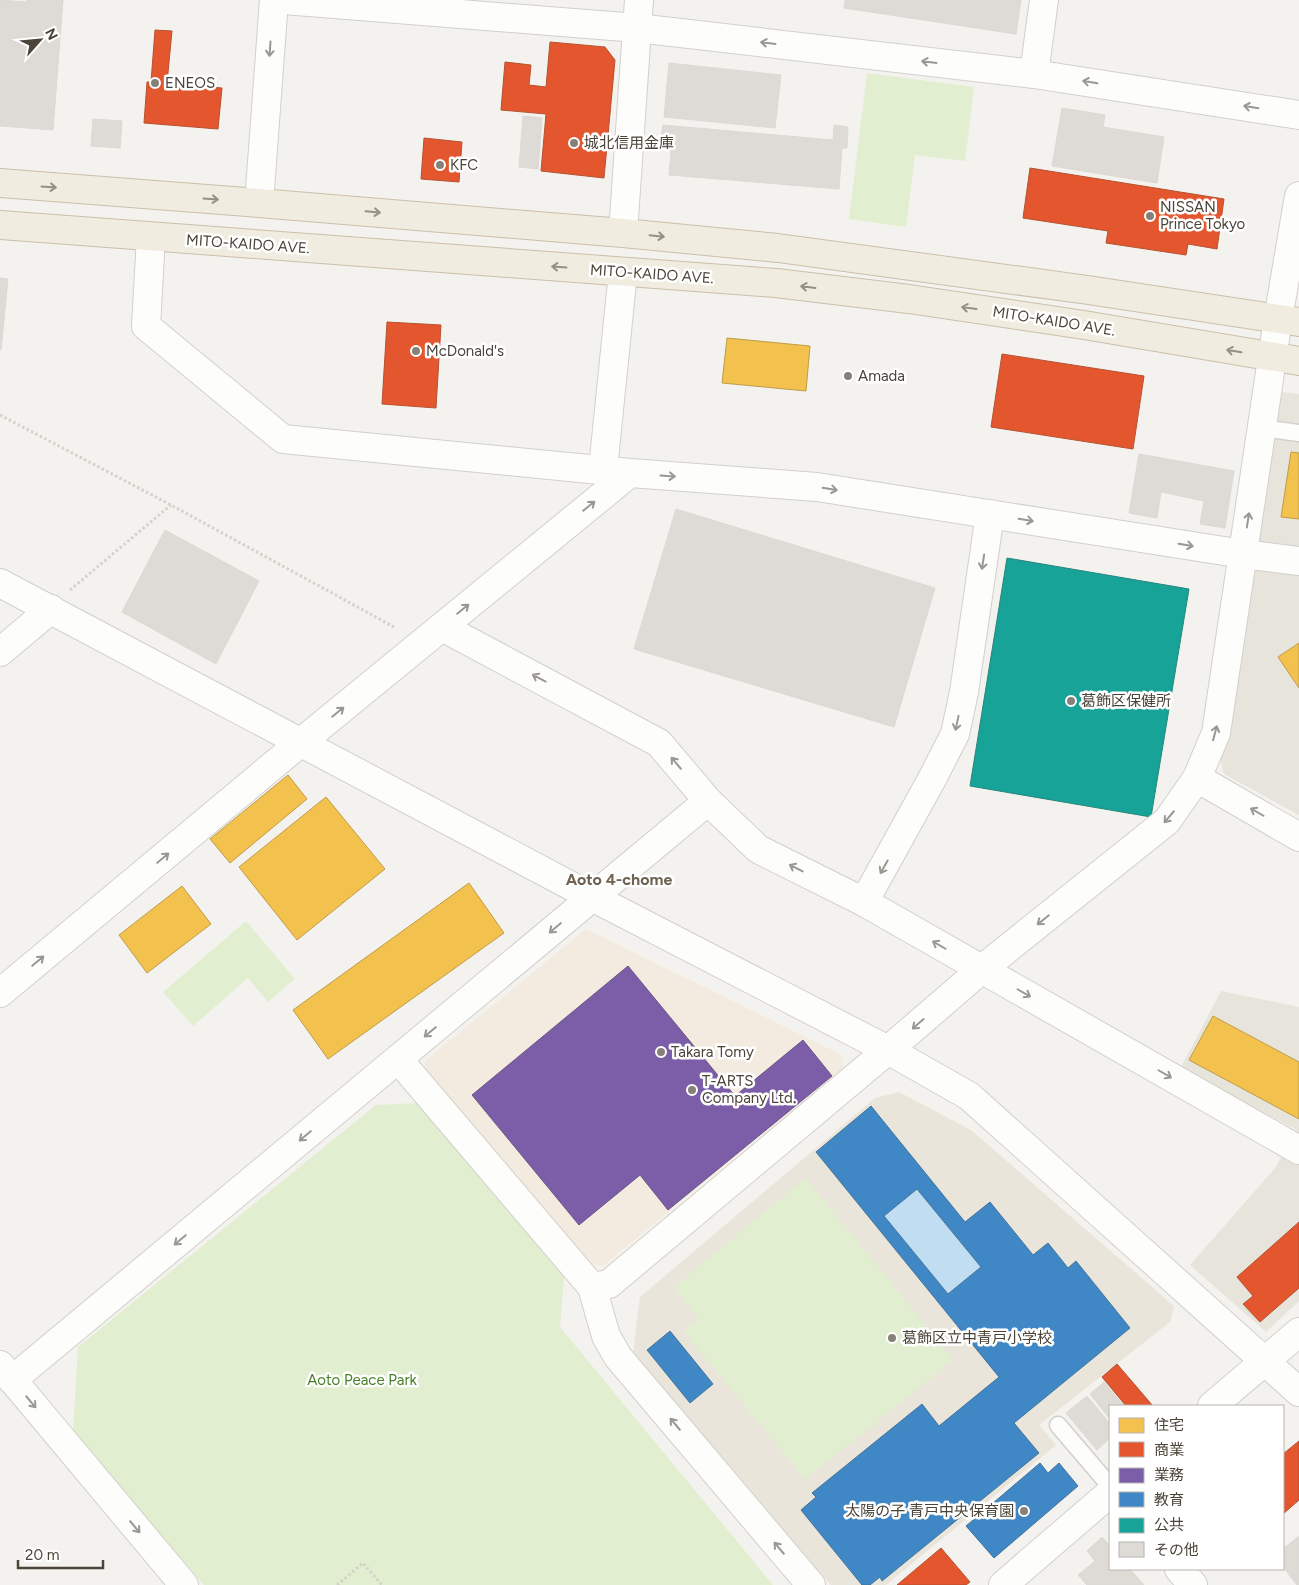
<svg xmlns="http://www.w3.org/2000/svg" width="1299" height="1585" viewBox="0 0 1299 1585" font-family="Figtree,'Noto Sans JP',sans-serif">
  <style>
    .residential { fill: #e7e4dc }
    .commercial { fill: #f3ebdf }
    .education { fill: #eae5da }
    .green { fill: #e1eecf }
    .water { fill: #c0ddf1 }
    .homes { fill: #f2c14e; stroke: #c09c48 }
    .shops { fill: #e4572e; stroke: #b65131 }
    .offices { fill: #7b5ea7; stroke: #6d5686 }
    .schools { fill: #3f88c5; stroke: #43749b; fill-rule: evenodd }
    .public { fill: #17a398; stroke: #27867c }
    .building { fill: #dedbd6; stroke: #dcd9d4 }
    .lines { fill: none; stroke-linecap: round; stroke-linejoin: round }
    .service-casing { stroke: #d2d0cb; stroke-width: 19 }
    .minor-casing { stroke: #d2d0cb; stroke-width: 30 }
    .tertiary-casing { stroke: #d2d0cb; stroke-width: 30 }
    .trunk-casing { stroke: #ccbfa9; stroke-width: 30 }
    .path { stroke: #d3d2cc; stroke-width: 3; stroke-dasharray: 2.5 2.5; stroke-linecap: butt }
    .service { stroke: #fdfdfc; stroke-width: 16 }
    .minor { stroke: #fdfdfc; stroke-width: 28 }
    .tertiary { stroke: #fdfdfc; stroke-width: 28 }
    .trunk { stroke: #f0ece0; stroke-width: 28 }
    .oneway { stroke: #9b9791 }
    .oneway2 { stroke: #959084 }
    .poi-dot { fill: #868178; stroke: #fff; stroke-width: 2 }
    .labels { text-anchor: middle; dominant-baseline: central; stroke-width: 5; stroke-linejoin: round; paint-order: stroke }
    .poi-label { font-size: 15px; fill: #4b4439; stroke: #fff; text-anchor: start }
    .street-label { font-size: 15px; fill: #4b4439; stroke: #fff }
    .park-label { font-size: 15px; fill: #4a7f2a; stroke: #fff }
    .neighbourhood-label { font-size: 16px; font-weight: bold; fill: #6e6250; stroke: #fff }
  </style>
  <rect width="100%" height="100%" fill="#f4f2ee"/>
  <!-- residential -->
  <g class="residential">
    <polygon points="1282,392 1299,394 1299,815 1224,774 1220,758 1229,739 1251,582"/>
    <polygon points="1221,991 1299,1007 1299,1301 1266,1332 1190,1265 1275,1168 1297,1130 1180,1069"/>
  </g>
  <!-- commercial -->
  <polygon class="commercial" points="586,929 840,1054 844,1067 603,1266 587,1263 425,1077 425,1061"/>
  <!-- education -->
  <polygon class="education" points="899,1092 971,1130 1174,1306 1170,1322 1039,1425 1056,1445 886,1585 831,1585 633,1353 640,1297 875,1098"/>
  <!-- green -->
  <g class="green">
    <polygon points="867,73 974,87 965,161 915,155 906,227 849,219"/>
    <polygon points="246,921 295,979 268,1002 248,978 193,1026 163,992"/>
    <polygon points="417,1103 564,1277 560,1327 773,1585 204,1585 73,1433 78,1347 376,1105"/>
    <polygon points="806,1178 953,1360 805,1480 684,1331 699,1319 674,1287"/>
  </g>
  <!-- water -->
  <polygon class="water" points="917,1189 981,1267 948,1294 884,1216"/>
  <!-- homes -->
  <g class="homes">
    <polygon points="727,338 810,346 806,391 722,383"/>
    <polygon points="1291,452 1299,453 1299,519 1281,517"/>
    <polygon points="1299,643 1299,688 1278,657"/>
    <polygon points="288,775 307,799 230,863 210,839"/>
    <polygon points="326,797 385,869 297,940 239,867"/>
    <polygon points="469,883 504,933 328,1059 293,1010"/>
    <polygon points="182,886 211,924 147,973 119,935"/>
    <polygon points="1213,1016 1299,1062 1299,1119 1189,1060"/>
  </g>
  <!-- shops -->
  <g class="shops">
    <polygon points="155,30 172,31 167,83 222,88 218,129 144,123 147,82 151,82"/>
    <polygon points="550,42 605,47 615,60 604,178 541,171 546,114 501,110 505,62 531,65 529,85 546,87"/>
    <polygon points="424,138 462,142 459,182 421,179"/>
    <polygon points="1030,168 1224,199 1217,249 1188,244 1186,255 1106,243 1108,231 1023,218"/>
    <polygon points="387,322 441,325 436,408 382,404"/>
    <polygon points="1002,354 1144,376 1133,449 991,427"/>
    <polygon points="1299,1222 1299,1288 1260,1322 1243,1304 1253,1296 1237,1277"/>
    <polygon points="1117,1364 1153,1406 1126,1406 1102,1377"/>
    <polygon points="1299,1441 1299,1500 1283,1514 1283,1454"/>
    <polygon points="941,1548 970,1582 966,1585 897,1585"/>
  </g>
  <!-- offices -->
  <polygon class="offices" points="628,966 735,1096 803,1040 832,1076 668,1210 640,1175 579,1225 472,1095"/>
  <!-- schools -->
  <g class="schools">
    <path d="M 871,1106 L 965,1222 L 990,1202 L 1033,1255 L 1048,1243 L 1068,1268 L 1076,1261 L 1130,1328 L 1014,1423 L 1039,1453 L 882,1581 L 880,1577 L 870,1585 L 862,1585 L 801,1510 L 816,1497 L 812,1493 L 922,1404 L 939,1426 L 999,1377 L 816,1152 ZM 917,1189 L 981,1267 L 948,1294 L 884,1216 Z"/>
    <polygon points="670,1331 713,1384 690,1403 647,1350"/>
    <polygon points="1040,1463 1048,1473 1059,1463 1078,1486 994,1558 966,1526"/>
  </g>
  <!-- public -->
  <polygon class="public" points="1007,558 1189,589 1151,817 970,786"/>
  <!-- building -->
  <g class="building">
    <polygon points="0,0 27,2 27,0 63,0 53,130 0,126"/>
    <polygon points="845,0 1021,0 1016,34 844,8"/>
    <polygon points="669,63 781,75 775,128 664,117"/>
    <polygon points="1062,108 1105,115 1103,127 1164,137 1157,183 1052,166"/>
    <polygon points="523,116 542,118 538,169 519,167"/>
    <polygon points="93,119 122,121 120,148 91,146"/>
    <polygon points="663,125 833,140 834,125 848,127 847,148 842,148 839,189 669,175 672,140 661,139"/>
    <polygon points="0,278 8,279 1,350 0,349"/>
    <polygon points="1139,454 1234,471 1225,528 1200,524 1204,501 1161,492 1157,518 1129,513"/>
    <polygon points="676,509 935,588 894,727 634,649"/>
    <polygon points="165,530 259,581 216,664 122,612"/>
    <polygon points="1104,1382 1124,1406 1110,1406 1110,1419 1090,1394"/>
    <polygon points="1087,1396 1110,1424 1110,1438 1097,1450 1066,1413"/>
    <polygon points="1299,1536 1299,1585 1297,1585 1283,1567 1283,1549"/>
    <polygon points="1102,1537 1110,1546 1110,1569 1130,1569 1144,1585 1087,1585 1078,1575 1095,1561 1087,1551"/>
  </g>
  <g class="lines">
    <!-- service casing -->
    <g class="service-casing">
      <g id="service">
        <polyline points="1262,428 1299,433"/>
        <polyline points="1058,1425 1110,1486"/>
      </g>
    </g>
    <!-- minor casing -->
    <g class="minor-casing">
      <g id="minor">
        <polyline points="284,0 637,28 1034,74 1299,115"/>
        <polyline points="1034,74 1044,0"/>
        <polyline points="259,203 274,0"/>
        <polyline points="623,233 639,0"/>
        <polyline points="151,237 146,326 283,439 630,473 817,487 1243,554 1299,561"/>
        <polyline points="603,469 623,272"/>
        <polyline points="442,627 659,743 708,801 758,849 864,902 1299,1150"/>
        <polyline points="0,652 51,609"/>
        <polyline points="1197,778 1299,837"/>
        <polyline points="864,902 932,779 955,734 964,692 990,514"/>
        <polyline points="0,993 300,743 630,473"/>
        <polyline points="398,1059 592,1287 606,1336 618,1357 811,1585"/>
        <polyline points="592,1287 609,1284 888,1050 982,969 1167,821 1197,778 1216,733 1278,319 1299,196"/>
        <polyline points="0,1365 184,1585"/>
        <polyline points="12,1380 708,801"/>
        <polyline points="1179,1569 1193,1585"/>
      </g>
    </g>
    <!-- tertiary casing -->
    <g class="tertiary-casing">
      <g id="tertiary">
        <polyline points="0,583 592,897 888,1050 969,1096 1299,1392"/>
        <polyline points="1212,1406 1299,1332"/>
        <polyline points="1003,1585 1110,1493"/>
      </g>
    </g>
    <!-- trunk casing -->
    <g class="trunk-casing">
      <g id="trunk">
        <polyline points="0,183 259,203 623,233 778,248 1088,290 1299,322"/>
        <polyline points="0,225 776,283 909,299 1084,325 1299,361"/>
      </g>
    </g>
    <!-- path -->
    <g class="path">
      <polyline points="0,415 171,505 396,628"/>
      <polyline points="70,590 171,505"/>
      <polyline points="337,1585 363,1563 382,1585"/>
    </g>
    <!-- service -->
    <use href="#service" class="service"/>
    <!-- minor -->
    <use href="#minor" class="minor"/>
    <!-- tertiary -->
    <use href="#tertiary" class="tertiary"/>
    <!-- trunk -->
    <use href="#trunk" class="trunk"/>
  </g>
  <!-- one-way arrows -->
  <defs><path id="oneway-shaft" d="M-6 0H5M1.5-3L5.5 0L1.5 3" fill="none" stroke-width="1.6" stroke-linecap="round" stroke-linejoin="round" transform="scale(1.25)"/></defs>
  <g class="oneway">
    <use href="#oneway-shaft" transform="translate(768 43) rotate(-173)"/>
    <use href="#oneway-shaft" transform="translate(270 49) rotate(94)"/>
    <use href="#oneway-shaft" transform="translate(929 62) rotate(-173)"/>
    <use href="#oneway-shaft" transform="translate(1090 82) rotate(-171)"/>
    <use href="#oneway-shaft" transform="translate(1251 107) rotate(-171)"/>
    <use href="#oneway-shaft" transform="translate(668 476) rotate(4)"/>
    <use href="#oneway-shaft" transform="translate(830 489) rotate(9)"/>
    <use href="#oneway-shaft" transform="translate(589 506) rotate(-39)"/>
    <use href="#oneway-shaft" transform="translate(1026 520) rotate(9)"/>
    <use href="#oneway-shaft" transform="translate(1248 520) rotate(-81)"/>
    <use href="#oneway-shaft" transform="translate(1186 545) rotate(9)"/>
    <use href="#oneway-shaft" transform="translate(983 562) rotate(99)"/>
    <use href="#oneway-shaft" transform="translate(463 609) rotate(-39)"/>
    <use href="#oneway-shaft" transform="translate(539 678) rotate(-152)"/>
    <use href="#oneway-shaft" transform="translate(338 712) rotate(-39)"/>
    <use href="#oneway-shaft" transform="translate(957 723) rotate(102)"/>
    <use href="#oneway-shaft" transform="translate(1215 733) rotate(-75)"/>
    <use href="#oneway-shaft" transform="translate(676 763) rotate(-130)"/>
    <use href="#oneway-shaft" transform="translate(1257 812) rotate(-150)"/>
    <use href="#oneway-shaft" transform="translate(1169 817) rotate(130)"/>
    <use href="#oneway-shaft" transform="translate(163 858) rotate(-40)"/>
    <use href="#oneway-shaft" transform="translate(884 867) rotate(119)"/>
    <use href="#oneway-shaft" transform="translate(796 868) rotate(-153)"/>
    <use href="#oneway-shaft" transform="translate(1043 920) rotate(141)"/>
    <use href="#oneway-shaft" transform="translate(555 928) rotate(140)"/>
    <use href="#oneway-shaft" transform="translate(939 945) rotate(-150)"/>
    <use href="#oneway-shaft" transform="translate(38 961) rotate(-40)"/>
    <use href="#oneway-shaft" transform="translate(1024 993) rotate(30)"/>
    <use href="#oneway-shaft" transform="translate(918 1024) rotate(139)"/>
    <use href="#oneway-shaft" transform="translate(430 1032) rotate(140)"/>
    <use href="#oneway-shaft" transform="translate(1165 1074) rotate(30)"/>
    <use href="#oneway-shaft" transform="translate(305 1136) rotate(140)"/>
    <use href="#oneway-shaft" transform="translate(180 1240) rotate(140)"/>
    <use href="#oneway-shaft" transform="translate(31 1402) rotate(50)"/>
    <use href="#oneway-shaft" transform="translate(675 1424) rotate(-130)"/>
    <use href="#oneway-shaft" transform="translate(135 1527) rotate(50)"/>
    <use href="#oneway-shaft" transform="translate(779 1548) rotate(-130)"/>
  </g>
  <g class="oneway2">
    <use href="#oneway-shaft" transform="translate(49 187) rotate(4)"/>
    <use href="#oneway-shaft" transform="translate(211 199) rotate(4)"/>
    <use href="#oneway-shaft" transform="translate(373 212) rotate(5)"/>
    <use href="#oneway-shaft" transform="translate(657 236) rotate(6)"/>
    <use href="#oneway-shaft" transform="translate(559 267) rotate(-176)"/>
    <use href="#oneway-shaft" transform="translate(808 287) rotate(-173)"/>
    <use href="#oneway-shaft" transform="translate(969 308) rotate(-172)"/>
    <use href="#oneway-shaft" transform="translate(1234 351) rotate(-170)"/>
  </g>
  <!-- markers -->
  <g class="poi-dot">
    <circle cx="155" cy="83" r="5"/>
    <circle cx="574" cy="143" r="5"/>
    <circle cx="440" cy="165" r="5"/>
    <circle cx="1150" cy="216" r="5"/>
    <circle cx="416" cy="351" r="5"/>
    <circle cx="848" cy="376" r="5"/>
    <circle cx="1071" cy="701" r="5"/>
    <circle cx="661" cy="1052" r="5"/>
    <circle cx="692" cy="1090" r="5"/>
    <circle cx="892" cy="1338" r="5"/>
    <circle cx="1024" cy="1511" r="5"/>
  </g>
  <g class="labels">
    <!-- poi labels -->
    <g class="poi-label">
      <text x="165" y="83">ENEOS</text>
      <text x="584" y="143">城北信用金庫</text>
      <text x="450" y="165">KFC</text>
      <text x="1160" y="207">NISSAN<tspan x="1160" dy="17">Prince Tokyo</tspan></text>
      <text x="426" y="351">McDonald's</text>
      <text x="858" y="376">Amada</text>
      <text x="1081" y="701">葛飾区保健所</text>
      <text x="671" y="1052">Takara Tomy</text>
      <text x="702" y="1081">T-ARTS<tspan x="702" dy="17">Company Ltd.</tspan></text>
      <text x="902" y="1338">葛飾区立中青戸小学校</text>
      <text x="1014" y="1511" text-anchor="end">太陽の子 青戸中央保育園</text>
    </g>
    <!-- street labels -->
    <g class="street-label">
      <text transform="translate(248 244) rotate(4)">MITO-KAIDO AVE.</text>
      <text transform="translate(652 274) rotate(4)">MITO-KAIDO AVE.</text>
      <text transform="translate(1054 321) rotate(9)">MITO-KAIDO AVE.</text>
    </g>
    <!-- park labels -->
    <g class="park-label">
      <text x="362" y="1380">Aoto Peace Park</text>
    </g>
    <!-- neighbourhood labels -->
    <g class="neighbourhood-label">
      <text x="619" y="879">Aoto 4-chome</text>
    </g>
  </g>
  <!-- legend -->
  <rect x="1109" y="1405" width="175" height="165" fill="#ffffff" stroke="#b7b4b0"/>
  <rect x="1119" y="1418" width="25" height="15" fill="#f2c14e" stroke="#b7b4b0"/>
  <text x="1154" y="1430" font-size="15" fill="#4b4439">住宅</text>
  <rect x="1119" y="1442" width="25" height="15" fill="#e4572e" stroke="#b7b4b0"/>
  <text x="1154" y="1455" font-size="15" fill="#4b4439">商業</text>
  <rect x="1119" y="1468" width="25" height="15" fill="#7b5ea7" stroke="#b7b4b0"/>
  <text x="1154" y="1480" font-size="15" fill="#4b4439">業務</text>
  <rect x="1119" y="1492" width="25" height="15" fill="#3f88c5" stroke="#b7b4b0"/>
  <text x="1154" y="1505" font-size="15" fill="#4b4439">教育</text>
  <rect x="1119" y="1518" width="25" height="15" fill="#17a398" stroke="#b7b4b0"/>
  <text x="1154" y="1530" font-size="15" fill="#4b4439">公共</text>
  <rect x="1119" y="1542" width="25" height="15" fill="#dedbd6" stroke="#b7b4b0"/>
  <text x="1154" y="1555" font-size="15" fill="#4b4439">その他</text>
  <!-- north arrow -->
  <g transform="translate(40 40) rotate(63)" stroke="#ffffff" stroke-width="4" paint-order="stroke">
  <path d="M0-4L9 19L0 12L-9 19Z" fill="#4b4439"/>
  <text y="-8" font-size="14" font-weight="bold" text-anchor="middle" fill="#4b4439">N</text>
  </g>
  <!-- scale -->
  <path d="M18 1560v8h85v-8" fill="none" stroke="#4b4439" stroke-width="2.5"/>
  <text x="25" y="1560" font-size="15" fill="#4b4439" stroke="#ffffff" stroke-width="4" paint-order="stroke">20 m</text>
</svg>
